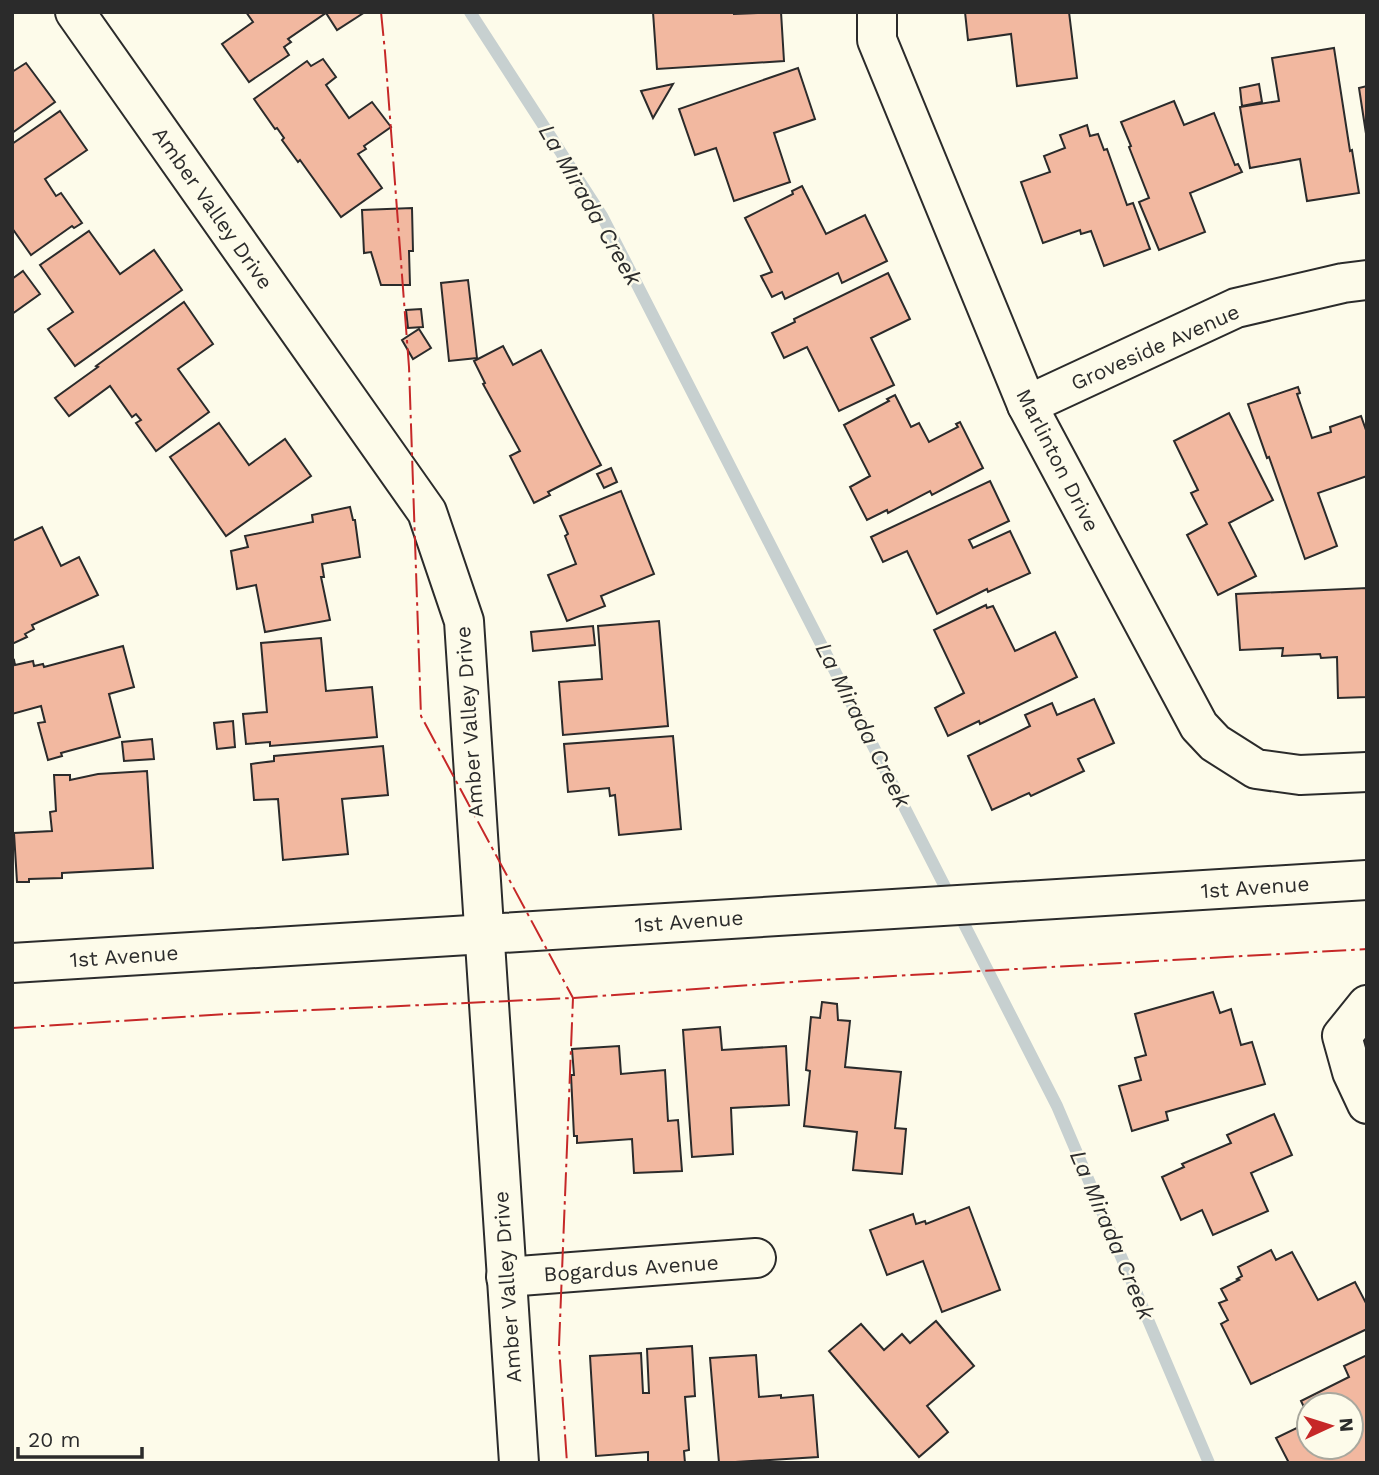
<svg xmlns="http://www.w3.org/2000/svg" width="1379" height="1475" viewBox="0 0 1379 1475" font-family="'Work Sans',sans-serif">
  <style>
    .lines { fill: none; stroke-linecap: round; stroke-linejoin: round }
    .stream { stroke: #c7d0d0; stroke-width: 12 }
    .building { fill: #f2b8a0; stroke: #2b2b2b; stroke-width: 2 }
    .minor-casing { stroke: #2b2b2b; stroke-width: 42 }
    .major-casing { stroke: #2b2b2b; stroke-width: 42 }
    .minor { stroke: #fdfbea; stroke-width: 38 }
    .major { stroke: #fdfbea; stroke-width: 38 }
    .power { stroke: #c62828; stroke-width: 2; stroke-dasharray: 24 5 3.5 5; stroke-linecap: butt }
    .labels { text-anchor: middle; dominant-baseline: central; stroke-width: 5; stroke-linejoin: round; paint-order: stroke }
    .street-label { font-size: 21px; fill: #2b2b2b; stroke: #fdfbea }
    .water-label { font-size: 23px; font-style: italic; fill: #2b2b2b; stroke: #fdfbea }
  </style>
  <rect width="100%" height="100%" fill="#fdfbea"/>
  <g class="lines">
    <!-- stream -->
    <polyline class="stream" points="470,12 602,216 820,642 1057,1106 1209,1463"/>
  </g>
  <!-- building -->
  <g class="building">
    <polygon points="246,12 365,12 337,30 326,13 288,39 291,42 284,47 289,55 249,82 222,44 253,22"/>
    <polygon points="653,12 734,12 734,14 781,12 784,61 657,69"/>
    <polygon points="965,12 1069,12 1077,78 1017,86 1011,34 968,40"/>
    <polygon points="1334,48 1350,151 1352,150 1359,193 1307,201 1300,159 1250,168 1240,107 1279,101 1272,58"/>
    <polygon points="323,59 336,77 326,85 349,118 372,102 391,127 364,146 366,149 358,154 382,188 341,217 300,160 298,162 282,140 284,138 277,128 275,129 254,99 307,61 311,66"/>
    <polygon points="26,63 55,102 12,133 12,72"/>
    <polygon points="798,68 815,119 774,133 790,182 734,201 716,148 695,155 679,109"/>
    <polygon points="673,84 653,118 641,91"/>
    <polygon points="1259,84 1262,102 1242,106 1240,88"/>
    <polygon points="1367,86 1367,140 1359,88"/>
    <polygon points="1174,101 1184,125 1214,113 1235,165 1238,164 1242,172 1190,193 1205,232 1159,250 1139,202 1149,198 1129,147 1131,146 1121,122"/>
    <polygon points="60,111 87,150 45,179 56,196 61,193 82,223 74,228 72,226 31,255 12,228 12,144"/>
    <polygon points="1087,125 1090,136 1098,134 1104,150 1107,149 1127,205 1133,203 1150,249 1104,266 1091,231 1081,234 1080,230 1043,243 1021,182 1050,172 1044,156 1065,148 1060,135"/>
    <polygon points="802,186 826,234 865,215 887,261 842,283 838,273 785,299 782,292 772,297 761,276 772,272 745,218 793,194 792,191"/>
    <polygon points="412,208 413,251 409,251 410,285 381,285 371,252 364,253 362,210"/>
    <polygon points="89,231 120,274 154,250 182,290 75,366 48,329 73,312 40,265"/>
    <polygon points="23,271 40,294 12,314 12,279"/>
    <polygon points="888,273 910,319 871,338 894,385 839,411 807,347 784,358 772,333 795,322 794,319"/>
    <polygon points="468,280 477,358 449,361 441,283"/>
    <polygon points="184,302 213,344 178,369 209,412 156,451 136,423 141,420 136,414 132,417 110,386 69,416 55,398 98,367 96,366"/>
    <polygon points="421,309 423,327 408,328 406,310"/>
    <polygon points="419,329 431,348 413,359 402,340"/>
    <polygon points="503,346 513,365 541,350 601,465 548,492 550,495 534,503 510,456 520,451 483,384 485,383 474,361"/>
    <polygon points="1298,387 1300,393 1297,394 1312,438 1331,432 1330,427 1361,416 1367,433 1367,476 1318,493 1337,546 1305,559 1269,457 1267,458 1248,404"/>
    <polygon points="895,395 911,427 919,423 929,442 958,427 956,424 960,422 983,468 932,495 930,491 888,513 887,510 867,520 850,487 870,476 844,425 889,401 887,399"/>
    <polygon points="1229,413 1273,500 1229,523 1256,576 1218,595 1187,535 1207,524 1191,493 1198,490 1174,441"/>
    <polygon points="219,423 249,465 285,439 311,476 226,536 170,457"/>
    <polygon points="611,468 617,482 604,488 597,474"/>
    <polygon points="990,481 1009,521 969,540 973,548 1010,531 1030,573 988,592 987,589 937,614 907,551 883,562 871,537"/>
    <polygon points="621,491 654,574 601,596 605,606 567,621 548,575 576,564 565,536 568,534 560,516"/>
    <polygon points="350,507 353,520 355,520 360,557 322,564 324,577 321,577 330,620 265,632 256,585 237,589 231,551 248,547 245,536 313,522 312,515"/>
    <polygon points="42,527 61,566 79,557 98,595 32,625 34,629 25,634 27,637 12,644 12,541"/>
    <polygon points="1367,588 1367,697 1338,698 1337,657 1321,658 1320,654 1282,656 1283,648 1240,650 1236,594"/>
    <polygon points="986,605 987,608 993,606 1015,651 1055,632 1077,677 980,724 979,721 948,736 935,708 964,693 934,630"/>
    <polygon points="659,621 668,726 563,735 559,682 602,679 598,626"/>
    <polygon points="593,626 595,645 533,651 531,632"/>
    <polygon points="321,638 326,691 372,687 377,737 270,746 270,742 246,744 243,714 267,712 261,643"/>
    <polygon points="123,646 134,687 109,694 120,737 61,753 62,756 48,760 38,723 45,722 41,706 12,714 12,661 14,660 15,665 33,661 34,666 43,664 44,667"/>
    <polygon points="1094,699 1114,743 1078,759 1084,771 1031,796 1029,793 992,810 968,756 1030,726 1025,715 1052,703 1057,715"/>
    <polygon points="233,721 235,747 217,749 214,723"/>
    <polygon points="673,736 681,829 619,835 615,795 610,796 609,788 568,792 564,744"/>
    <polygon points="152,739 154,759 124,761 122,742"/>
    <polygon points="383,746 388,795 342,799 348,854 283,860 278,799 254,800 251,764 274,761 274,756"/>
    <polygon points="147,771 153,868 62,873 62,878 29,879 29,882 17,882 14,833 52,831 50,812 56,811 54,775 70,775 70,780 98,774"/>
    <polygon points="1213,992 1220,1013 1231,1009 1241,1045 1252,1042 1265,1084 1166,1112 1168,1120 1132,1131 1119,1086 1141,1080 1135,1058 1146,1055 1135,1014"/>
    <polygon points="822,1002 837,1004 838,1020 850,1021 845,1067 901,1072 895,1128 906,1129 902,1174 853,1170 857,1132 804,1126 810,1071 806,1070 811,1017 820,1018"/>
    <polygon points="720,1027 722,1050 786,1046 789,1105 731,1108 733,1154 692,1157 683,1030"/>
    <polygon points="619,1046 621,1074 665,1070 668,1121 678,1120 682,1171 634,1173 632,1139 577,1143 577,1136 574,1136 571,1075 574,1075 572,1049"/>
    <polygon points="1274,1114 1292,1155 1251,1173 1268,1211 1213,1235 1202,1210 1181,1220 1162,1177 1184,1167 1182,1164 1231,1143 1227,1135"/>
    <polygon points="969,1207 1000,1290 942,1312 923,1261 887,1275 870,1230 913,1214 916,1224 925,1221 926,1224"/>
    <polygon points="1271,1250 1276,1260 1292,1252 1318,1300 1355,1282 1367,1305 1367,1329 1251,1384 1221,1324 1228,1320 1219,1303 1227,1300 1221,1289 1239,1280 1237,1279 1242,1276 1238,1267"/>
    <polygon points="936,1321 974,1366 927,1406 948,1432 919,1457 829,1351 861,1324 884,1350 902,1334 910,1343"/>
    <polygon points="692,1346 695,1396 685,1397 689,1450 684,1451 685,1463 648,1463 648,1452 596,1456 590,1356 641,1353 643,1393 649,1393 647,1349"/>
    <polygon points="756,1355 759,1397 781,1395 781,1398 813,1395 818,1457 719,1463 710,1358"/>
    <polygon points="1367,1355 1367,1463 1289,1463 1276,1438 1309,1422 1309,1447 1351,1447 1351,1405 1309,1405 1309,1417 1301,1401 1349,1377 1344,1366"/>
  </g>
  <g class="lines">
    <!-- minor casing -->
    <g class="minor-casing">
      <g id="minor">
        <polyline points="75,12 427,512 464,621 519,1463"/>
        <polyline points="877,12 877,40 1027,405 1199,726 1215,743 1256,769 1300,775 1367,772"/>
        <polyline points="1027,405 1236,308 1343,283 1367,280"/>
        <polyline points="1367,1005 1342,1036 1352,1072 1367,1104"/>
        <polyline points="506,1277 756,1258"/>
      </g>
    </g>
    <!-- major casing -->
    <g class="major-casing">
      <polyline id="major" points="12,963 1367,880"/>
    </g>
    <!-- minor -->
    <use href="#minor" class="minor"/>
    <!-- major -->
    <use href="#major" class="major"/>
    <!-- power -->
    <g class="power">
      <polyline points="381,12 385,52 409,367 421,716 573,998 559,1346 567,1463"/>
      <polyline points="12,1028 227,1014 573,998 806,981 1367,949"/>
    </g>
  </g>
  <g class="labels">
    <!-- street labels -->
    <g class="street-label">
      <text transform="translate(213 208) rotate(55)">Amber Valley Drive</text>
      <text transform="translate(1155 347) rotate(-24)">Groveside Avenue</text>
      <text transform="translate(1058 460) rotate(63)">Marlinton Drive</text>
      <text transform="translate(469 722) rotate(-94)">Amber Valley Drive</text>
      <text transform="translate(1255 887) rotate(-4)">1st Avenue</text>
      <text transform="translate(689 921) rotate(-4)">1st Avenue</text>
      <text transform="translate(124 956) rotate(-4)">1st Avenue</text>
      <text transform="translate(631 1268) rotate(-4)">Bogardus Avenue</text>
      <text transform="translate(507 1287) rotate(-94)">Amber Valley Drive</text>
    </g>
    <!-- water labels -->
    <g class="water-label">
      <text transform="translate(590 205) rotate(60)">La Mirada Creek</text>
      <text transform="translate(863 725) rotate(63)">La Mirada Creek</text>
      <text transform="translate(1112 1235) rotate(67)">La Mirada Creek</text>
    </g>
  </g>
  <!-- border -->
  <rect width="1379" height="1475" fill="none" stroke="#2b2b2b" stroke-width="28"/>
  <!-- north arrow -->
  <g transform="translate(1330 1426) rotate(86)"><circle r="33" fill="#fdfbea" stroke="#a9a89e" stroke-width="2"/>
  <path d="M0-5L12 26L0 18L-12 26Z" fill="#c62828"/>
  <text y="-10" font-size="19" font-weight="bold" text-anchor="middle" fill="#2b2b2b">N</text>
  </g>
  <!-- scale -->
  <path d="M18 1447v10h124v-10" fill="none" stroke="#2b2b2b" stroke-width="3.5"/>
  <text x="28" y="1447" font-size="21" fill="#2b2b2b" stroke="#fdfbea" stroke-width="5" paint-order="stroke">20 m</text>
</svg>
